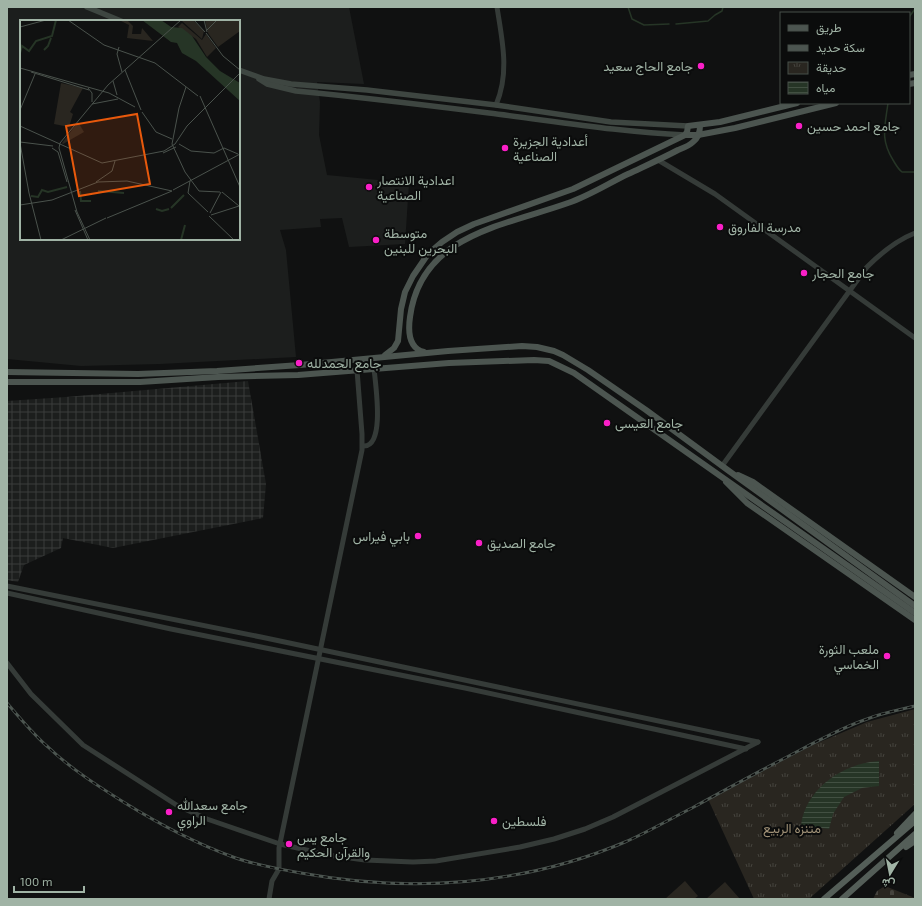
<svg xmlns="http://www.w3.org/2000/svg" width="922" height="906" viewBox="0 0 922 906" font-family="'Exo 2',Vazirmatn,sans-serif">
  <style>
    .built { fill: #1c1e1d; fill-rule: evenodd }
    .industrial { fill: url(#industrial-grid) }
    .cemetery { fill: url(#cemetery-stones) }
    .park { fill: url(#park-tufts) }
    .pitch { fill: #292620 }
    .water { fill: url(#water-rules) }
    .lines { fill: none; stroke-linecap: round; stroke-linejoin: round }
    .stream { stroke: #263526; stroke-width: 1.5 }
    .tertiary { stroke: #353b38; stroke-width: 5 }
    .secondary { stroke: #3e4641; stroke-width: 5.5 }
    .primary { stroke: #4c5550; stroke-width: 6 }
    .trunk { stroke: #545e58; stroke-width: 6 }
    .rail-casing { stroke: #4c5550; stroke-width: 3 }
    .rail { stroke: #0b0c0c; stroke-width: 1.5; stroke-dasharray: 4.5; stroke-linecap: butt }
    .poi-dot { fill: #fa1fc7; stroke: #0b0c0c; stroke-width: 1.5 }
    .labels { text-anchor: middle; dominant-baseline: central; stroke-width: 4; stroke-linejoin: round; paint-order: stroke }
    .poi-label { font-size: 13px; fill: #a0b3a5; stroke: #0b0c0c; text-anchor: start }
    .park-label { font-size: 13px; fill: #9f9076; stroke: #0b0c0c }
    .inset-river { fill: none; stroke: #263526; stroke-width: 2 }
    .inset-road { fill: none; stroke: #4a524c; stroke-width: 1 }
    .view { fill: #e8590c; fill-opacity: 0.15; stroke: #e8590c; stroke-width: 2 }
    .inset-edge { fill: none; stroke: #a0b3a5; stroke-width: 2 }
  </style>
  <defs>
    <pattern id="industrial-grid" width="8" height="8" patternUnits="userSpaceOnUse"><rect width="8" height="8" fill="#1c1e1d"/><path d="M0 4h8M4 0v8" fill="none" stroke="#3a3c3b"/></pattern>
    <pattern id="cemetery-stones" width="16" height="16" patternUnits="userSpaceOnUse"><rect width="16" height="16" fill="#292620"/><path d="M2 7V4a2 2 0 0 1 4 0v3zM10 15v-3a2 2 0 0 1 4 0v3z" fill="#45433d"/></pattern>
    <pattern id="park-tufts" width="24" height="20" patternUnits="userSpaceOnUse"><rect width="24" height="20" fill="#292620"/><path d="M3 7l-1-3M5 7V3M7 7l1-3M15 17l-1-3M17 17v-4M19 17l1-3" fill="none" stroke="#45433d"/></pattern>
    <pattern id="water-rules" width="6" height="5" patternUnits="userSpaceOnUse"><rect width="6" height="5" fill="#263526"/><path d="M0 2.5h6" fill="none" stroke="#425042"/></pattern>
  </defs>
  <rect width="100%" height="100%" fill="#101111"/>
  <!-- built -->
  <path class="built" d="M 7,7 L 349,7 L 364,84 L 317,82 L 320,102 L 319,135 L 327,175 L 409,183 L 405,244 L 349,247 L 342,218 L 320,219 L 321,227 L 280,230 L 286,250 L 296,357 L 160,364 L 81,366 L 7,359 ZM 21,21 L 239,21 L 239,239 L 21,239 Z"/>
  <!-- industrial -->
  <polygon class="industrial" points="248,381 266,484 263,518 113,548 63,538 61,548 24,565 18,582 7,580 7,401 66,397"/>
  <!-- cemetery -->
  <polygon class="cemetery" points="885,886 915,898 915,899 873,899 877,891"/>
  <!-- park -->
  <polygon class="park" points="915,709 915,804 809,899 754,899 708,799 813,745 867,722"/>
  <!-- pitch -->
  <g class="pitch">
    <polygon points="685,881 698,896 694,899 665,899"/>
    <polygon points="725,882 740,899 706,899"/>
  </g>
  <!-- water -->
  <path class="water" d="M 879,761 L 879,786 L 862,788 L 844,797 L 833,814 L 829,829 L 801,825 C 806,788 844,763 879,761 Z"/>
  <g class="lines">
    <!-- stream -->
    <g class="stream">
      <polyline points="628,7 632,19 644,25 669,24"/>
      <polyline points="909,17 915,9"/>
      <polyline points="676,24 708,21 715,15 722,11 723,7"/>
      <path d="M 888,103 C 885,126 880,139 893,160 C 896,165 898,169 902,172 L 915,172"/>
    </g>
    <!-- tertiary -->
    <g class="tertiary">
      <path d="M 496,105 C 510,72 502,40 497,7"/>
      <polyline points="658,160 715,194 915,338"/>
      <path d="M 363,446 C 386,448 375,382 374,368"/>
      <path d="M 722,466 L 867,267 C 881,253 897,240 915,233"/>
      <polyline points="7,586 261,637 758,742"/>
      <polyline points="7,593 171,629 465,688 746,749"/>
      <polyline points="7,663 31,694 83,745 178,806 207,819 280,844 328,855 365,860 413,862 436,861 520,847 554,839 585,829 613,817 758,742"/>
      <polyline points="269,899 272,881 279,869 279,848 362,450 362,434 357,370"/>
    </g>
    <!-- secondary -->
    <g class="secondary">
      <polyline points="87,7 121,21"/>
      <polyline points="239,70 264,79 291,84 367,90 496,105 611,122 688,126"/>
      <path d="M 259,79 L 267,84 L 296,91 C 360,97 425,105 489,113 C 554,121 619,132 685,135"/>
    </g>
    <!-- primary -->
    <g class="primary">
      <polyline points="909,75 915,74"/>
      <polyline points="909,84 915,83"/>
      <polyline points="685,135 698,135 735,128 836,103"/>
      <path d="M 424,352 C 408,348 408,331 410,317 C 421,234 504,226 568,203 C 589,196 609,183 628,174 C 645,166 661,159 678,150 C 683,148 689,146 693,142 C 698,138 700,132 700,126"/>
      <polyline points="385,355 394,348 398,341 401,309 405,292 413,276 428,254 442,242 457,232 474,224 573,189 685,135 687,132 688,126 720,122 797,103"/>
      <polyline points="7,372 138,374 217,371 300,365 448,351 522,346 537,347 554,351 563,355 588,370 646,410 729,471 915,606"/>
      <polyline points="7,382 140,382 218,377 298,375 449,363 534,360 549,361 574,373 915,613"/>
      <polyline points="738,475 753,482 915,597"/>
      <polyline points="726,482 747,503 915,620"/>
    </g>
    <!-- trunk -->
    <g class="trunk">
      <polyline points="897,833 915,814"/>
      <polyline points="906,847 915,841"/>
      <polyline points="824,899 915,821"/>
      <polyline points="842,899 915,834"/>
    </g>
    <!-- rail casing -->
    <g class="rail-casing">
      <path id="rail" d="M 7,703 C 20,718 33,734 48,747 C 71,769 98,786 125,803 C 159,824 195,843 233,857 C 255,865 278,869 301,873 C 410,893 522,886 625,842 C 648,832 670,819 692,808 C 723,791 754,774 785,758 C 812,744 838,729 867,719 C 882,713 899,710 915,706"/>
    </g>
    <!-- rail -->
    <use href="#rail" class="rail"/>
  </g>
  <!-- markers -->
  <g class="poi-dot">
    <circle cx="701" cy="66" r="4"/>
    <circle cx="799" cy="126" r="4"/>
    <circle cx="505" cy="148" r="4"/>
    <circle cx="369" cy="187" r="4"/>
    <circle cx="720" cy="227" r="4"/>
    <circle cx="376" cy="240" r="4"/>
    <circle cx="804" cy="273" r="4"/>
    <circle cx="299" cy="363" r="4"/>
    <circle cx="607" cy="423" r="4"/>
    <circle cx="418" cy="536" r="4"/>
    <circle cx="479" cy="543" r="4"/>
    <circle cx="887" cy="656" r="4"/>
    <circle cx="169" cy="812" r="4"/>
    <circle cx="494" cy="821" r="4"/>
    <circle cx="289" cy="844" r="4"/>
  </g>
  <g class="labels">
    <!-- poi labels -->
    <g class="poi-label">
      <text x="693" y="66" text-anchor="end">جامع الحاج سعيد</text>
      <text x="807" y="126">جامع احمد حسين</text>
      <text x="513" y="141">أعدادية الجزيرة<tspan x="513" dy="15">الصناعية</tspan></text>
      <text x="377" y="180">اعدادية الانتصار<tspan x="377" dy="15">الصناعية</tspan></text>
      <text x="728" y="227">مدرسة الفاروق</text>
      <text x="384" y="233">متوسطة<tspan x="384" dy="15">البحرين للبنين</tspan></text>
      <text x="812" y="273">جامع الحجار</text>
      <text x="307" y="363">جامع الحمدلله</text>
      <text x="615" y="423">جامع العيسى</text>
      <text x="410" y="536" text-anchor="end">بابي فيراس</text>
      <text x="487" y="543">جامع الصديق</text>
      <text x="879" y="649" text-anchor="end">ملعب الثورة<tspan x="879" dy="15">الخماسي</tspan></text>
      <text x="177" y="805">جامع سعدالله<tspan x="177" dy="15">الراوي</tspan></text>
      <text x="502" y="821">فلسطين</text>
      <text x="297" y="837">جامع يس<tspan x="297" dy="15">والقرآن الحكيم</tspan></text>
    </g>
    <!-- park labels -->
    <g class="park-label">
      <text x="792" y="828">متنزه الربيع</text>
    </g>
  </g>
  <!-- overview -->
  <g transform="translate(20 20)">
    <rect width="220" height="220" fill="#101111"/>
    <path d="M 185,0 L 220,0 L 220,11 L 198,27 L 188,13 ZM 162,3 L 182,20 L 186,14 L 196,28 L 187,37 L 176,19 L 158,7 Z" fill="#292620"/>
    <path d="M 99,0 L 107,0 L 113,6 L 112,14 L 121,14 L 122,8 L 133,21 L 107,18 L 109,5 Z" fill="#292620"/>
    <path d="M 173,0 L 184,11 L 182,19 L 162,1 ZM 41,63 L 63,68 L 50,92 L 53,94 L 49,107 L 34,104 Z" fill="#292620"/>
    <path d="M 58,102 L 64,112 L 43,124 L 42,123 Z" fill="#292620"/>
    <path d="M 122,0 L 141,0 L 151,7 L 162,8 L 172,16 L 186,37 L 200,51 L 220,63 L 220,81 L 176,41 L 162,33 L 157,23 L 151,22 Z" fill="#263526"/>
    <path class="inset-river" d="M 24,30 L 28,26 L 31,18M 0,33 L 2,26 L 9,31 L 16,21 L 32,16 L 36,0M 60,171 L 61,181 L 71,181M 78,171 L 92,172M 92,172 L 104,173M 11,176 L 18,177 L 22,170 L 28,172 L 47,167M 151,188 L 164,175M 136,189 L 142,191 L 149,189M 161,220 L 165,205"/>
    <path class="inset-road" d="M 48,0 L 84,25 L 135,43 L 178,76M 174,0 L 185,12M 184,0 L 187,12M 0,7 L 26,0M 186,11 L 197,0M 186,13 L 203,36 L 220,50M 99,27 L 97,34 L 102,52M 0,48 L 89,73 L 115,87M 105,50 L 121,90M 11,52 L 69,70M 93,61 L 97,75M 166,67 L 159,88 L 152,124 L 165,152 L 179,171 L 200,172M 68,68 L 72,73 L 72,82M 180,76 L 220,167M 72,84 L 98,79M 0,90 L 15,54M 122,92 L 136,112 L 152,119M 0,106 L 82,143 L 144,131 L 155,124 L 167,106 L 220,53M 0,122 L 33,126M 0,123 L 9,173 L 21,220M 159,124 L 171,131 L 194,133 L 204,128 L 218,134M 32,128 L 38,132 L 47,162M 143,133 L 156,127M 170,161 L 168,173 L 188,192M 76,162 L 92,151 L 95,141M 153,170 L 220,134M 0,185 L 32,180 L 78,162 L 107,161 L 152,171M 55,190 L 68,220M 190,193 L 201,172M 191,195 L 219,186 L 202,172M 189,196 L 214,220M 87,198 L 152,171M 41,220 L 86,198M 70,220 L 57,192 L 39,128 L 40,123 L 88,65 L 161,0"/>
    <path class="view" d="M 117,94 L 130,164 L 59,176 L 46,106 Z"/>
    <rect width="220" height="220" class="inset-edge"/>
  </g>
  <!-- border -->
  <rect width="922" height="906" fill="none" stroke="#a0b3a5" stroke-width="16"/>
  <!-- legend -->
  <rect x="780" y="12" width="130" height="92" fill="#0b0c0c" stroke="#474f49"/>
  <rect x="788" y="25" width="20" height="6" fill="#4c5550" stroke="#474f49"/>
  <text x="816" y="32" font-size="12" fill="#a0b3a5">طريق</text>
  <rect x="788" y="45" width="20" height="6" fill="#4c5550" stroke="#474f49"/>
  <text x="816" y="52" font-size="12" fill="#a0b3a5">سكة حديد</text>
  <rect x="788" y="62" width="20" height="12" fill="url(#park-tufts)" stroke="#474f49"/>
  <text x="816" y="72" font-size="12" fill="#a0b3a5">حديقة</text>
  <rect x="788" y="82" width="20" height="12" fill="url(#water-rules)" stroke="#474f49"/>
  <text x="816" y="92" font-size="12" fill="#a0b3a5">مياه</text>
  <!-- north arrow -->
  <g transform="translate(890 874) rotate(190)" stroke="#0b0c0c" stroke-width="3" paint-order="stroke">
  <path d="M0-3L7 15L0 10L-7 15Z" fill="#a0b3a5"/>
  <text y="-6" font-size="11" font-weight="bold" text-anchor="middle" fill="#a0b3a5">ش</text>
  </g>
  <!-- scale -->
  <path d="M14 886v6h70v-6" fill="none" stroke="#a0b3a5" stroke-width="2"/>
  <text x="20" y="886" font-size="12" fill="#a0b3a5" stroke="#0b0c0c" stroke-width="3" paint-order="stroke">100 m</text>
</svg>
